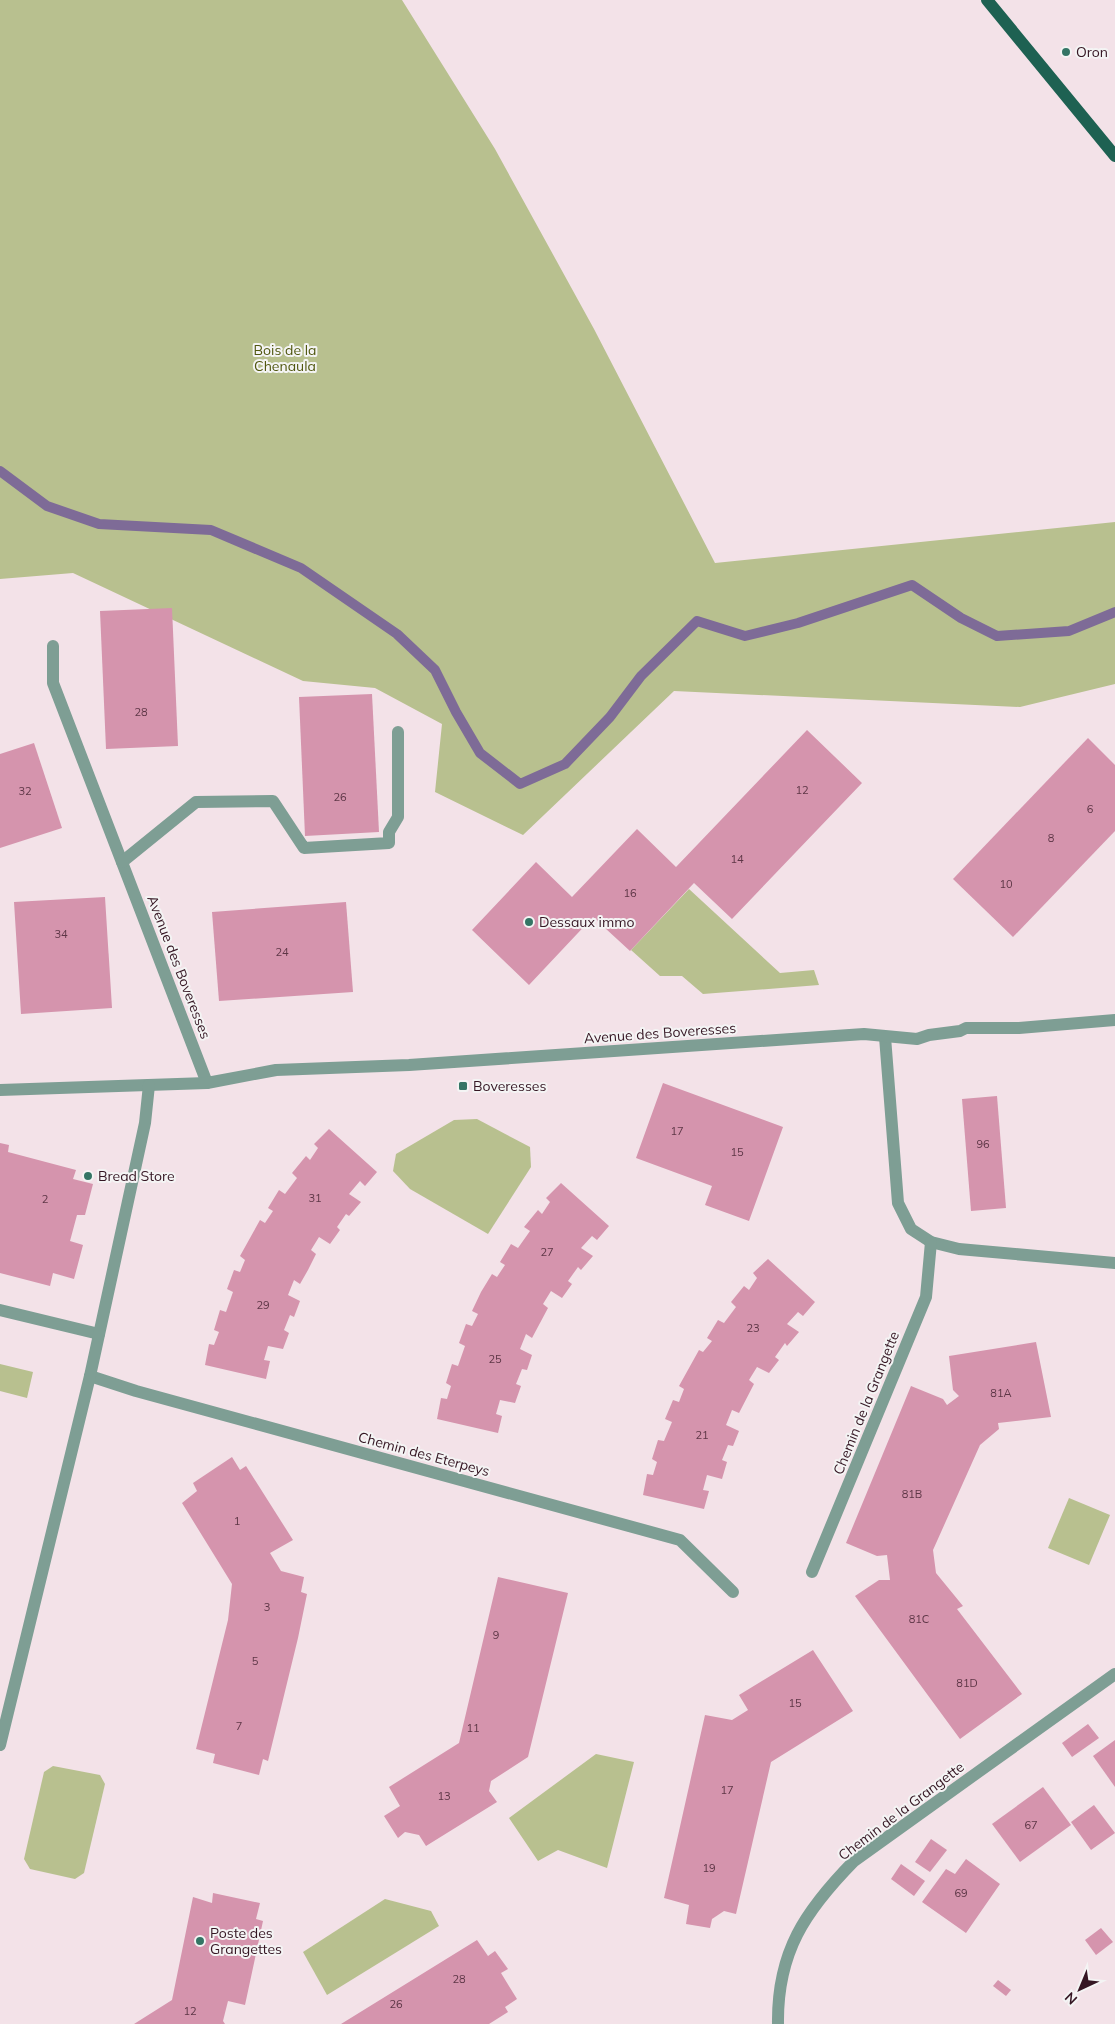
<svg xmlns="http://www.w3.org/2000/svg" width="1115" height="2024" viewBox="0 0 1115 2024" font-family="Mulish,sans-serif">
  <style>
    .green { fill: #b8c08f }
    .lines { fill: none; stroke-linecap: round; stroke-linejoin: round }
    .stream { stroke: #7e6b97; stroke-width: 10 }
    .building { fill: #d594ad }
    .minor { stroke: #7e9e94; stroke-width: 12 }
    .major { stroke: #1e6152; stroke-width: 12 }
    .poi-dot { fill: #347565; stroke: #f4f4f4; stroke-width: 2 }
    .labels { text-anchor: middle; dominant-baseline: central; stroke-width: 4; stroke-linejoin: round; paint-order: stroke }
    .number-label { font-size: 11px; fill: #5d3646 }
    .poi-label { font-size: 14px; fill: #351623; stroke: #f4f4f4; text-anchor: start }
    .park-label { font-size: 14px; fill: #50570f; stroke: #f4f4f4 }
    .street-label { font-size: 14px; fill: #351623; stroke: #f4f4f4 }
  </style>
  <rect width="100%" height="100%" fill="#f3e2e8"/>
  <!-- green -->
  <g class="green">
    <polygon points="0,0 402,0 495,149 594,329 715,563 1115,522 1115,684 1020,707 674,691 523,835 435,792 442,724 375,688 303,681 73,573 0,579"/>
    <polygon points="689,889 780,973 814,970 819,985 703,994 682,976 660,976 631,950"/>
    <polygon points="477,1119 530,1147 531,1167 488,1234 410,1189 393,1171 396,1154 454,1120"/>
    <polygon points="0,1364 33,1372 27,1398 0,1391"/>
    <polygon points="1069,1498 1110,1515 1089,1565 1048,1548"/>
    <polygon points="596,1754 634,1762 607,1868 558,1850 538,1861 509,1818"/>
    <polygon points="53,1766 100,1775 105,1784 84,1873 75,1879 30,1869 24,1859 44,1772"/>
    <polygon points="385,1899 431,1911 439,1926 327,1995 303,1952"/>
  </g>
  <g class="lines">
    <!-- stream -->
    <polyline class="stream" points="0,471 47,506 99,524 211,530 301,568 397,634 435,670 456,712 480,753 520,784 565,764 610,717 641,676 697,621 745,636 798,623 912,585 961,618 997,636 1069,631 1115,612"/>
  </g>
  <!-- building -->
  <g class="building">
    <polygon points="172,608 178,746 106,749 100,611"/>
    <polygon points="372,694 379,832 305,836 299,697"/>
    <polygon points="807,730 862,783 732,919 694,883 630,951 593,917 529,985 472,930 536,862 572,897 637,829 676,867"/>
    <polygon points="1088,738 1115,765 1115,831 1013,937 953,879"/>
    <polygon points="34,743 62,828 0,848 0,754"/>
    <polygon points="105,897 112,1008 21,1014 14,902"/>
    <polygon points="346,902 353,992 219,1001 212,912"/>
    <polygon points="663,1083 783,1127 749,1221 705,1205 712,1186 636,1158"/>
    <polygon points="997,1096 1006,1208 971,1211 962,1099"/>
    <polygon points="329,1129 377,1172 365,1186 360,1181 349,1194 361,1202 349,1216 346,1214 337,1227 340,1230 330,1244 319,1237 311,1250 316,1254 308,1270 300,1284 294,1280 288,1295 300,1301 294,1317 290,1315 284,1330 289,1333 283,1349 268,1346 264,1360 270,1361 266,1379 205,1365 209,1344 214,1345 219,1332 214,1330 220,1310 226,1312 233,1292 227,1289 234,1270 240,1272 245,1260 240,1256 260,1220 265,1223 273,1211 268,1208 279,1190 285,1194 297,1178 292,1173 306,1156 310,1160 318,1148 314,1144"/>
    <polygon points="0,1143 9,1145 8,1152 76,1170 73,1179 93,1184 85,1215 77,1215 70,1241 83,1245 74,1279 53,1273 50,1286 0,1273"/>
    <polygon points="561,1183 609,1226 597,1240 592,1236 581,1248 593,1256 581,1270 578,1267 568,1281 572,1284 562,1298 551,1291 543,1304 548,1308 532,1338 526,1334 520,1349 532,1355 527,1370 522,1369 516,1384 521,1386 515,1403 500,1400 496,1414 502,1416 498,1433 437,1419 441,1398 447,1399 451,1386 446,1383 452,1364 458,1366 465,1346 459,1343 466,1324 472,1326 478,1314 472,1311 481,1292 492,1274 497,1277 505,1265 500,1262 511,1244 518,1248 530,1231 524,1227 538,1210 542,1214 550,1202 546,1198"/>
    <polygon points="768,1259 815,1302 803,1316 798,1312 787,1324 799,1332 787,1346 785,1343 775,1357 779,1360 769,1373 757,1367 749,1380 754,1384 739,1413 732,1410 726,1425 739,1431 733,1446 728,1445 722,1460 727,1462 722,1479 707,1475 703,1490 709,1491 704,1509 643,1495 647,1474 653,1475 657,1462 652,1459 658,1440 664,1441 672,1422 665,1419 673,1400 679,1402 684,1389 679,1386 699,1350 703,1352 712,1341 707,1338 718,1320 724,1323 736,1307 731,1302 744,1286 749,1290 757,1278 753,1273"/>
    <polygon points="1036,1342 1051,1417 998,1423 999,1429 980,1445 933,1550 936,1573 963,1606 957,1609 1022,1694 960,1739 855,1596 879,1580 890,1580 887,1555 877,1556 846,1543 911,1386 943,1399 947,1405 959,1396 953,1390 949,1356"/>
    <polygon points="232,1457 240,1470 246,1466 293,1540 270,1553 281,1571 304,1577 301,1592 307,1594 298,1638 268,1761 263,1759 259,1775 213,1763 215,1754 196,1749 228,1620 232,1584 182,1503 197,1491 193,1483"/>
    <polygon points="498,1577 568,1593 528,1757 491,1781 489,1791 497,1802 426,1846 419,1835 405,1832 398,1838 384,1816 400,1806 389,1787 459,1743"/>
    <polygon points="813,1650 853,1711 771,1762 736,1914 724,1911 712,1919 710,1928 686,1924 689,1905 664,1898 705,1715 732,1720 748,1710 739,1695"/>
    <polygon points="1088,1724 1099,1738 1072,1757 1062,1743"/>
    <polygon points="1115,1740 1115,1787 1093,1756"/>
    <polygon points="1043,1787 1071,1825 1020,1862 992,1824"/>
    <polygon points="1094,1805 1115,1833 1091,1850 1071,1822"/>
    <polygon points="931,1839 947,1850 930,1872 915,1862"/>
    <polygon points="966,1859 1000,1884 966,1933 922,1902 946,1869 955,1874"/>
    <polygon points="901,1864 925,1881 914,1896 891,1879"/>
    <polygon points="213,1893 260,1903 256,1919 263,1921 245,2005 228,2001 223,2021 225,2024 134,2024 172,2000 193,1897 212,1903"/>
    <polygon points="1101,1928 1113,1942 1096,1955 1085,1940"/>
    <polygon points="477,1940 488,1956 495,1951 508,1969 501,1973 517,1999 505,2007 508,2012 489,2024 341,2024"/>
    <polygon points="998,1980 1011,1990 1006,1996 993,1986"/>
  </g>
  <g class="lines">
    <!-- minor -->
    <g class="minor">
      <polyline points="53,646 53,683 207,1083"/>
      <polyline points="122,862 196,802 273,801 304,848 389,843 389,832 398,817 398,732"/>
      <polyline points="885,1037 898,1203 911,1229 931,1242 959,1249 1115,1263"/>
      <polyline points="0,1090 207,1083 276,1070 409,1065 864,1034 917,1039 929,1035 960,1031 966,1028 1019,1028 1115,1020"/>
      <polyline points="0,1310 99,1334"/>
      <polyline points="90,1376 136,1391 680,1540 733,1592"/>
      <polyline points="812,1572 926,1297 931,1242"/>
      <polyline points="0,1745 90,1376 145,1123 149,1085"/>
      <path d="M 778,2024 C 777,1952 805,1911 854,1861 L 1115,1674"/>
    </g>
    <!-- major -->
    <polyline class="major" points="987,0 1115,156"/>
  </g>
  <!-- markers -->
  <g class="poi-dot">
    <circle cx="1066" cy="52" r="5"/>
    <circle cx="529" cy="922" r="5"/>
    <rect x="458" y="1081" width="10" height="10" rx="2.5"/>
    <circle cx="88" cy="1176" r="5"/>
    <circle cx="200" cy="1941" r="5"/>
  </g>
  <g class="labels">
    <!-- number labels -->
    <g class="number-label">
      <text x="141" y="712">28</text>
      <text x="802" y="790">12</text>
      <text x="25" y="791">32</text>
      <text x="340" y="797">26</text>
      <text x="1090" y="809">6</text>
      <text x="1051" y="838">8</text>
      <text x="737" y="859">14</text>
      <text x="1006" y="884">10</text>
      <text x="630" y="893">16</text>
      <text x="61" y="934">34</text>
      <text x="282" y="952">24</text>
      <text x="677" y="1131">17</text>
      <text x="983" y="1144">96</text>
      <text x="737" y="1152">15</text>
      <text x="315" y="1198">31</text>
      <text x="45" y="1199">2</text>
      <text x="547" y="1252">27</text>
      <text x="263" y="1305">29</text>
      <text x="753" y="1328">23</text>
      <text x="495" y="1359">25</text>
      <text x="1001" y="1393">81A</text>
      <text x="702" y="1435">21</text>
      <text x="912" y="1494">81B</text>
      <text x="237" y="1521">1</text>
      <text x="267" y="1607">3</text>
      <text x="919" y="1619">81C</text>
      <text x="496" y="1635">9</text>
      <text x="255" y="1661">5</text>
      <text x="967" y="1683">81D</text>
      <text x="795" y="1703">15</text>
      <text x="239" y="1726">7</text>
      <text x="473" y="1728">11</text>
      <text x="727" y="1790">17</text>
      <text x="444" y="1796">13</text>
      <text x="1031" y="1825">67</text>
      <text x="709" y="1868">19</text>
      <text x="961" y="1893">69</text>
      <text x="459" y="1979">28</text>
      <text x="396" y="2004">26</text>
      <text x="190" y="2011">12</text>
    </g>
    <!-- poi labels -->
    <g class="poi-label">
      <text x="1076" y="52">Oron</text>
      <text x="539" y="922">Dessaux immo</text>
      <text x="473" y="1086">Boveresses</text>
      <text x="98" y="1176">Bread Store</text>
      <text x="210" y="1933">Poste des<tspan x="210" dy="16">Grangettes</tspan></text>
    </g>
    <!-- park labels -->
    <g class="park-label">
      <text x="285" y="350">Bois de la<tspan x="285" dy="16">Chenaula</tspan></text>
    </g>
    <!-- street labels -->
    <g class="street-label">
      <text transform="translate(179 967) rotate(69)">Avenue des Boveresses</text>
      <text transform="translate(660 1033) rotate(-4)">Avenue des Boveresses</text>
      <text transform="translate(866 1403) rotate(-68)">Chemin de la Grangette</text>
      <text transform="translate(424 1454) rotate(15)">Chemin des Eterpeys</text>
      <text transform="translate(901 1811) rotate(-37)">Chemin de la Grangette</text>
    </g>
  </g>
  <!-- north arrow -->
  <g transform="translate(1080 1989) rotate(224)" stroke="#f4f4f4" stroke-width="4" paint-order="stroke">
  <path d="M0-4L9 19L0 12L-9 19Z" fill="#351623"/>
  <text y="-8" font-size="14" font-weight="bold" text-anchor="middle" fill="#351623">N</text>
  </g>
</svg>
